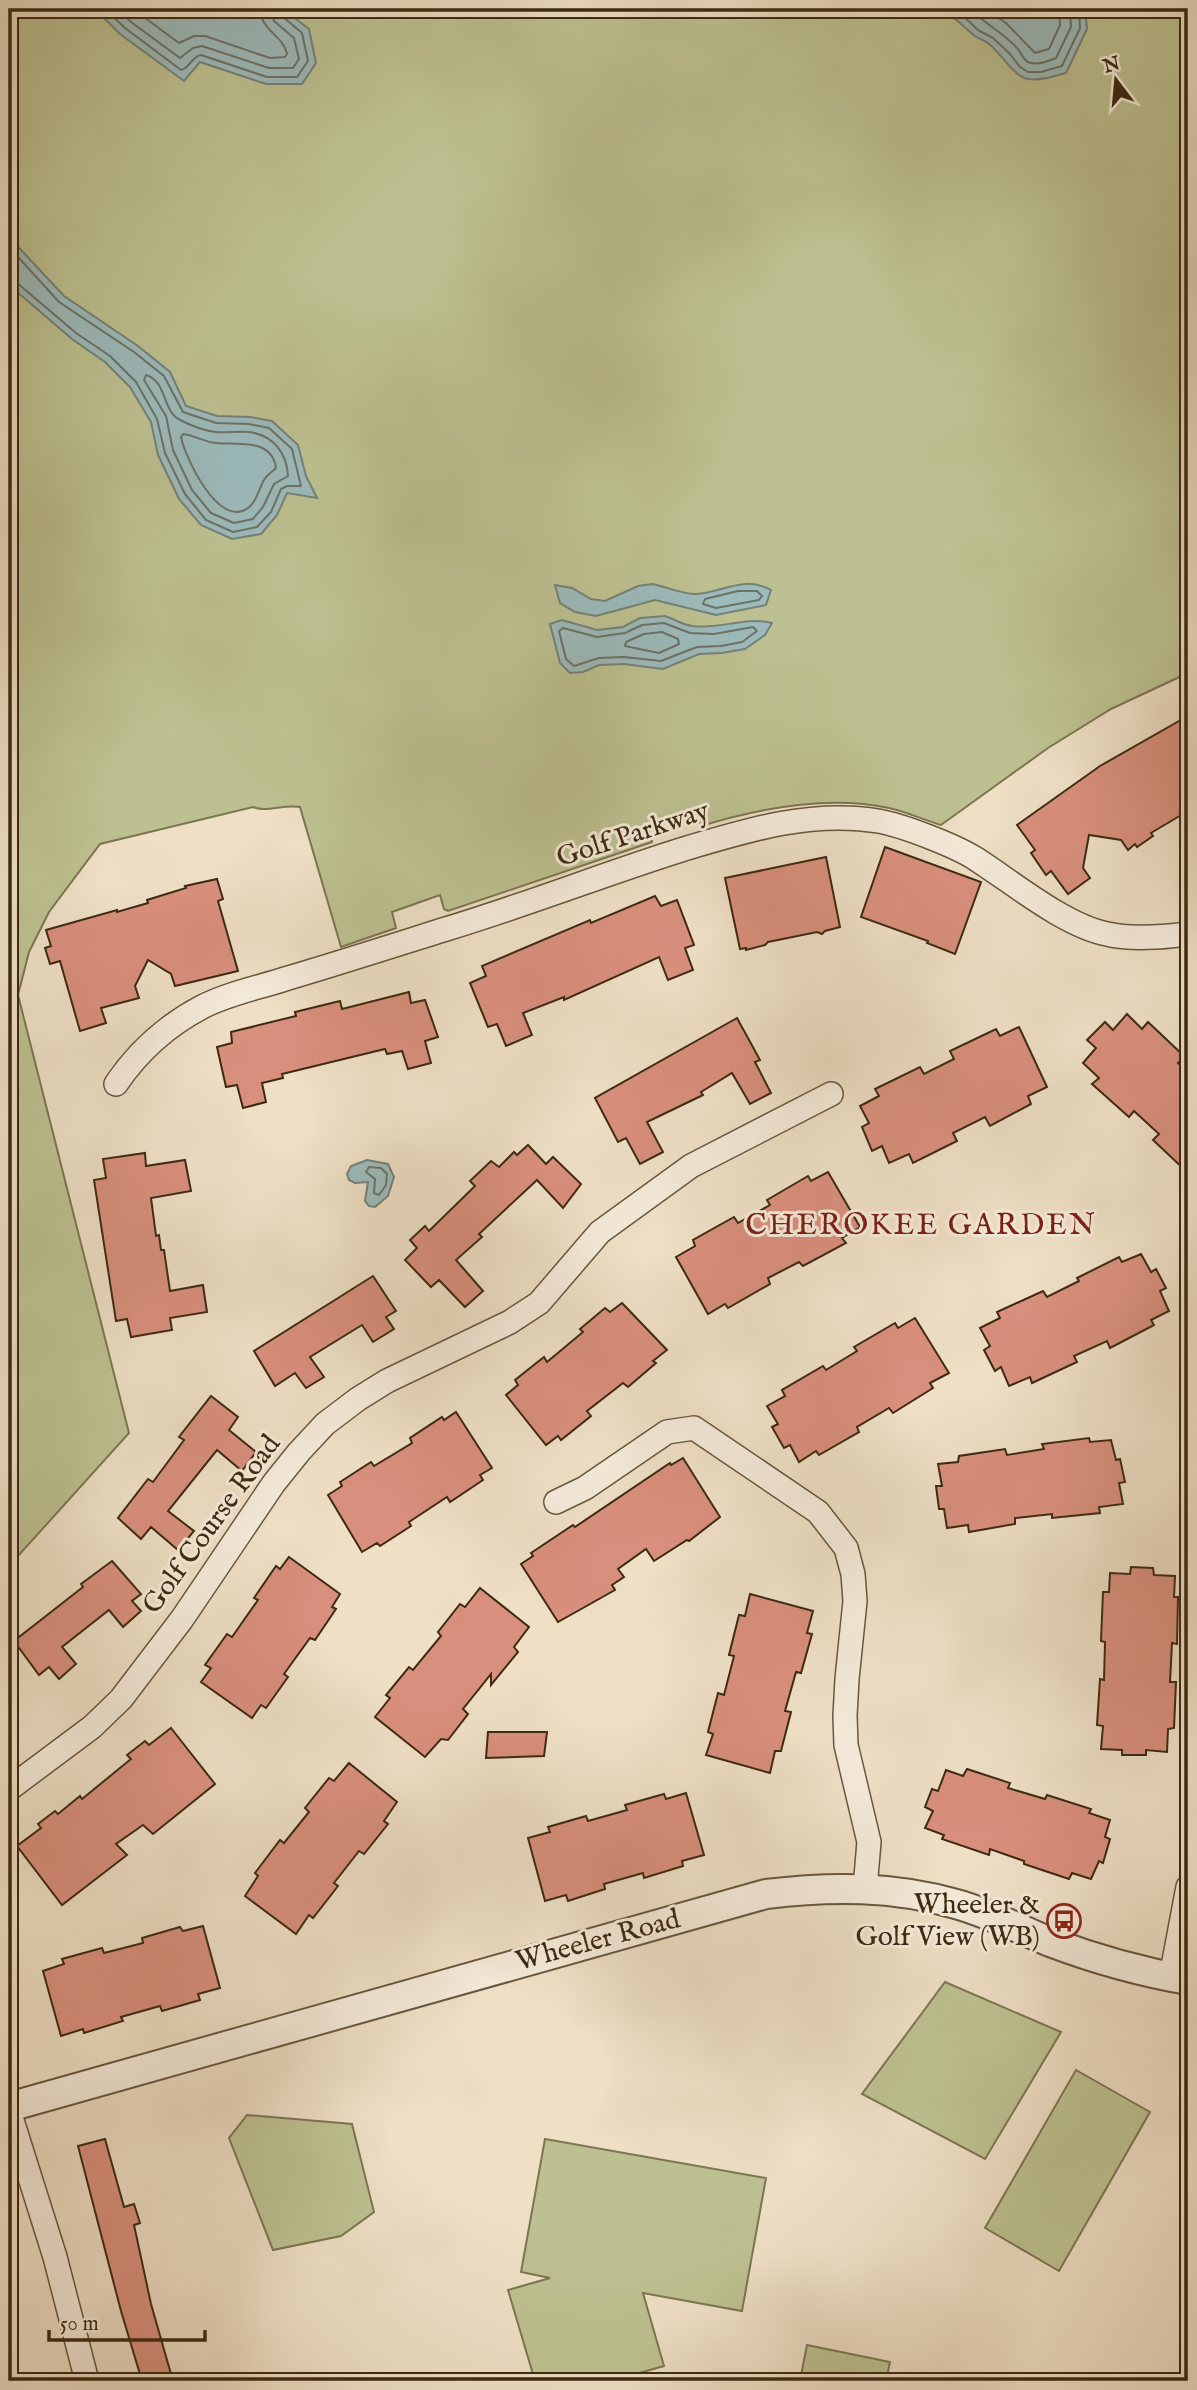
<svg xmlns="http://www.w3.org/2000/svg" width="1197" height="2390" viewBox="0 0 1197 2390" font-family="'IM FELL English',serif">
  <style>
    .green { fill: #bdc191; stroke: #7c7651; stroke-width: 2 }
    .water { fill: #9cbbbc; stroke: #768178; stroke-width: 2 }
    .lines { fill: none; stroke-linecap: round; stroke-linejoin: round }
    .shore { stroke: #6c7266; stroke-width: 2 }
    .building { fill: #d98f7d; stroke: #3c2a11; stroke-width: 2 }
    .minor-casing { stroke: #68573e; stroke-width: 26 }
    .tertiary-casing { stroke: #68573e; stroke-width: 32 }
    .minor { stroke: #f4ead9; stroke-width: 23 }
    .tertiary { stroke: #f4ead9; stroke-width: 28 }
    .labels { text-anchor: middle; dominant-baseline: central; stroke-width: 6; stroke-linejoin: round; paint-order: stroke }
    .street-label { font-size: 28px; fill: #3c2a11; stroke: #f4ead9 }
    .poi-label { font-size: 28px; fill: #3c2a11; stroke: #f4ead9; text-anchor: end }
    .neighbourhood-label { font-size: 30px; letter-spacing: 2px; fill: #7a1f14; stroke: #f4ead9 }
  </style>
  <rect width="100%" height="100%" fill="#eedfc5"/>
  <filter id="stains"><feTurbulence type="fractalNoise" baseFrequency=".00286" numOctaves="4"/><feColorMatrix values="0 0 0 0 .2 0 0 0 0 .09 0 0 0 0 .02 0 0 0 .5 -.17"/></filter>
  <radialGradient id="worn" r=".72"><stop offset=".6" stop-color="#630" stop-opacity="0"/><stop offset="1" stop-color="#630" stop-opacity=".3"/></radialGradient>
  <!-- green -->
  <g class="green">
    <path d="M 9,9 L 1188,9 L 1188,673 L 1111,709 L 1048,748 L 941,825 C 924,820 907,812 889,808 C 828,795 760,808 701,826 L 695,808 L 648,824 L 652,842 L 448,911 L 444,909 L 440,895 L 392,912 L 396,928 L 341,947 L 300,807 C 283,804 267,813 253,807 L 100,844 L 49,912 L 29,952 L 18,995 L 129,1433 L 9,1566 Z"/>
    <polygon points="945,1982 1061,2032 985,2159 862,2094"/>
    <polygon points="1076,2070 1150,2112 1059,2271 985,2228"/>
    <polygon points="247,2115 352,2124 374,2212 341,2236 273,2250 229,2138"/>
    <polygon points="545,2139 766,2178 742,2311 643,2293 664,2366 611,2381 535,2381 508,2290 550,2278 521,2272"/>
    <polygon points="807,2345 890,2362 886,2381 800,2381"/>
  </g>
  <!-- water -->
  <g class="water">
    <polygon points="95,9 283,9 309,29 316,63 302,84 266,84 200,62 184,81 120,34"/>
    <path d="M 941,9 L 1085,9 L 1087,29 L 1066,73 C 1054,76 1041,81 1028,79 C 1014,77 1001,53 989,44 C 985,40 979,39 975,36 C 962,26 956,17 941,9 Z"/>
    <polygon points="9,237 64,296 138,346 170,372 186,406 217,416 250,417 272,421 298,445 306,476 317,498 287,493 277,515 261,534 232,539 201,525 179,499 158,455 151,422 130,387 105,362 72,339 9,285"/>
    <path d="M 652,584 C 664,586 685,595 696,594 C 724,592 744,575 771,590 L 766,605 L 716,615 L 655,600 L 596,616 L 575,612 L 560,603 L 555,585 L 572,588 L 591,599 L 605,601 L 638,586 Z"/>
    <path d="M 665,616 C 674,619 683,625 692,626 C 719,630 745,616 772,623 L 765,635 L 745,649 L 722,653 L 699,654 L 663,669 L 624,664 L 599,665 L 583,672 L 570,673 L 560,663 L 550,624 L 562,620 L 597,630 L 623,627 L 640,618 Z"/>
    <polygon points="367,1160 388,1164 394,1177 388,1196 375,1207 369,1206 365,1201 368,1182 355,1183 349,1180 347,1174 351,1166"/>
  </g>
  <g class="lines">
    <!-- shore -->
    <g class="shore">
      <path d="M 105,9 L 125,28 L 181,70 C 190,68 192,56 201,55 L 267,77 L 297,77 L 308,61 L 302,33 L 282,16 L 280,9"/>
      <polyline points="118,9 131,22 180,58 193,48 202,46 269,68 293,68 299,59 294,38 274,21 271,9"/>
      <path d="M 133,9 L 179,43 L 194,36 L 205,36 L 270,58 L 285,57 L 287,54 C 283,35 261,31 260,9"/>
      <polyline points="956,9 978,30 993,38 1010,54 1020,67 1028,72 1041,72 1062,66 1080,28 1079,9"/>
      <path d="M 970,9 C 985,24 1004,33 1018,49 C 1021,53 1024,60 1028,62 C 1036,66 1049,61 1056,58 L 1071,27 L 1070,9"/>
      <polyline points="985,9 1006,23 1035,53 1049,49 1060,25 1059,9"/>
      <polyline points="9,247 59,302 134,352 164,376 183,412 216,423 249,424 269,428 292,449 301,486 287,486 281,489 271,512 257,527 233,532 206,520 185,494 165,453 157,419 136,382 110,356 76,333 16,282 9,280"/>
      <path d="M 146,375 C 167,381 162,411 180,420 C 190,425 205,431 216,432 C 227,433 238,431 249,432 C 273,435 287,453 288,476 L 274,484 L 263,507 L 253,519 L 234,523 L 211,513 L 192,490 L 173,450 L 166,416 L 144,380 Z"/>
      <path d="M 183,434 C 194,435 204,442 216,443 C 238,445 272,438 276,468 C 272,472 267,475 264,480 C 259,488 257,502 248,508 C 219,530 185,457 181,437 Z"/>
      <polygon points="738,591 757,591 762,596 759,600 716,608 703,604 705,599"/>
      <polygon points="664,623 690,633 714,634 753,627 757,631 742,642 721,646 697,647 661,661 624,657 599,658 574,666 566,659 559,631 563,628 597,637 625,633 642,625"/>
      <polygon points="662,632 678,639 679,644 659,653 625,646 626,642 644,634"/>
      <polygon points="369,1167 381,1168 387,1174 386,1185 379,1195 374,1193 375,1179 366,1172"/>
    </g>
  </g>
  <!-- building -->
  <g class="building">
    <polygon points="1188,716 1188,811 1151,833 1153,836 1137,847 1135,844 1128,850 1121,840 1089,835 1083,868 1090,878 1068,894 1051,871 1046,875 1031,853 1035,850 1017,825 1100,766"/>
    <polygon points="885,847 981,882 955,954 927,943 928,941 861,917"/>
    <polygon points="826,857 840,927 825,931 822,934 817,932 768,942 765,945 746,950 746,948 740,949 725,878"/>
    <polygon points="217,879 223,899 218,901 238,971 175,986 171,974 148,960 135,986 139,998 101,1008 106,1023 80,1031 60,961 50,964 45,948 51,946 46,930 117,910 117,912 148,903 147,900 186,888 185,886"/>
    <polygon points="655,896 661,906 677,900 694,945 685,948 693,970 668,980 659,957 564,1000 564,997 523,1013 532,1035 506,1046 497,1024 488,1027 470,983 486,976 482,966 590,920 591,923"/>
    <polygon points="409,992 411,1003 425,1000 438,1037 425,1041 431,1063 408,1069 402,1051 387,1054 385,1049 282,1074 283,1078 262,1083 266,1102 243,1108 237,1085 226,1087 217,1047 232,1043 231,1032 296,1016 295,1012 340,1001 342,1009"/>
    <polygon points="1127,1014 1142,1029 1148,1022 1185,1057 1178,1063 1188,1072 1188,1173 1153,1140 1159,1134 1134,1111 1129,1117 1092,1084 1099,1078 1083,1063 1096,1048 1087,1040 1105,1022 1113,1030"/>
    <polygon points="737,1018 760,1060 755,1062 771,1093 750,1104 732,1073 701,1092 703,1095 647,1122 663,1152 640,1164 626,1138 618,1142 595,1098"/>
    <polygon points="1019,1027 1047,1087 1028,1096 1031,1104 990,1126 985,1117 953,1133 957,1141 913,1163 909,1154 889,1163 882,1146 872,1151 862,1127 869,1123 860,1106 879,1096 875,1089 920,1067 924,1074 954,1059 950,1051 996,1029 1000,1036"/>
    <polygon points="528,1145 546,1164 553,1157 581,1184 563,1208 537,1180 479,1234 482,1237 456,1260 483,1291 465,1307 439,1280 431,1287 405,1260 417,1248 410,1240 425,1226 429,1231 475,1186 470,1181 491,1161 499,1167 514,1152 517,1155"/>
    <polygon points="145,1153 146,1166 185,1160 191,1191 151,1198 156,1236 159,1235 161,1250 164,1250 170,1291 203,1285 207,1312 170,1318 172,1330 131,1337 127,1319 116,1321 94,1180 106,1178 103,1159"/>
    <polygon points="828,1172 860,1227 842,1238 846,1243 803,1266 799,1262 768,1278 770,1284 728,1308 725,1304 708,1314 676,1257 695,1246 693,1240 734,1217 738,1223 770,1205 767,1200 808,1176 811,1181"/>
    <polygon points="1141,1254 1151,1272 1156,1269 1166,1288 1160,1291 1169,1311 1151,1320 1154,1325 1110,1348 1107,1341 1074,1356 1077,1362 1032,1383 1030,1377 1009,1386 1001,1367 995,1371 984,1350 990,1346 980,1328 1000,1318 997,1312 1043,1291 1047,1297 1079,1281 1077,1278 1119,1257 1122,1262"/>
    <polygon points="373,1276 396,1311 386,1317 394,1329 373,1342 362,1325 310,1357 324,1377 306,1388 295,1373 275,1386 254,1351"/>
    <polygon points="622,1303 667,1350 653,1361 656,1363 628,1387 623,1383 587,1411 591,1416 561,1440 558,1436 546,1445 506,1395 518,1385 515,1380 544,1357 547,1362 583,1332 580,1329 605,1308 610,1312"/>
    <polygon points="915,1318 949,1373 930,1383 933,1388 893,1413 889,1408 857,1427 859,1432 819,1455 816,1451 799,1462 790,1445 784,1448 772,1427 778,1424 767,1406 785,1396 782,1390 823,1366 826,1370 857,1351 854,1347 895,1323 898,1328"/>
    <polygon points="211,1396 238,1417 229,1430 256,1452 242,1471 217,1450 168,1511 194,1531 178,1550 151,1527 141,1539 118,1518 148,1479 153,1482 184,1440 179,1437"/>
    <polygon points="456,1412 492,1468 480,1475 483,1480 450,1502 447,1497 409,1522 411,1526 380,1546 377,1543 362,1552 328,1495 342,1486 340,1482 371,1462 374,1466 412,1443 410,1438 442,1417 444,1420"/>
    <polygon points="1089,1438 1090,1442 1111,1440 1116,1460 1120,1459 1125,1482 1119,1483 1123,1504 1099,1507 1100,1513 1052,1518 1052,1514 1015,1518 1015,1524 969,1532 968,1525 947,1528 944,1509 939,1509 936,1486 942,1486 938,1464 958,1462 959,1456 1005,1449 1007,1455 1044,1449 1042,1444"/>
    <polygon points="683,1458 720,1517 689,1541 687,1540 654,1561 646,1549 618,1569 624,1577 612,1585 615,1590 558,1622 521,1564 533,1556 531,1553 573,1525 575,1527 670,1463 671,1465"/>
    <polygon points="289,1557 340,1594 332,1607 336,1609 315,1640 310,1638 284,1674 288,1677 266,1708 261,1705 252,1718 201,1682 211,1668 205,1665 227,1634 232,1637 258,1600 254,1598 276,1566 280,1569"/>
    <polygon points="112,1561 141,1594 132,1601 141,1611 123,1627 109,1610 62,1647 76,1664 59,1679 49,1667 39,1675 14,1641 83,1587 81,1584"/>
    <polygon points="1131,1567 1153,1568 1154,1575 1175,1576 1174,1597 1178,1597 1177,1644 1172,1643 1170,1682 1176,1682 1174,1728 1168,1729 1167,1752 1146,1750 1146,1755 1122,1755 1122,1750 1101,1749 1103,1726 1097,1725 1100,1679 1104,1680 1105,1642 1101,1641 1103,1592 1109,1592 1110,1573 1130,1574"/>
    <polygon points="480,1588 529,1627 514,1647 518,1652 491,1685 491,1674 463,1709 468,1714 448,1740 441,1739 425,1757 375,1717 390,1698 386,1695 409,1667 413,1670 441,1636 438,1632 460,1604 465,1607"/>
    <polygon points="750,1594 813,1611 807,1633 812,1634 801,1673 796,1672 785,1711 791,1712 781,1751 775,1751 770,1773 706,1755 713,1734 708,1732 718,1693 724,1695 734,1656 729,1655 739,1615 745,1616"/>
    <polygon points="171,1728 215,1784 153,1834 143,1825 116,1844 127,1855 62,1905 17,1846 41,1828 38,1824 55,1811 58,1814 80,1796 82,1799 131,1759 127,1755 145,1741 149,1745"/>
    <polygon points="488,1732 547,1732 544,1756 486,1758"/>
    <polygon points="349,1763 397,1802 384,1821 388,1824 364,1854 359,1851 334,1883 338,1886 313,1918 309,1915 296,1934 245,1896 258,1876 255,1873 280,1840 284,1843 309,1812 305,1808 329,1778 334,1781"/>
    <polygon points="967,1769 1010,1783 1008,1788 1045,1799 1047,1795 1091,1809 1089,1813 1110,1820 1105,1837 1110,1839 1103,1863 1099,1861 1091,1879 1072,1873 1069,1879 1024,1864 1024,1861 990,1849 989,1855 942,1839 944,1835 925,1828 933,1811 925,1807 932,1789 938,1791 946,1770 963,1776"/>
    <polygon points="686,1793 704,1855 682,1861 683,1866 644,1878 643,1873 604,1884 605,1889 568,1901 566,1895 545,1901 528,1838 550,1832 548,1827 586,1816 588,1821 627,1810 625,1805 664,1794 666,1799"/>
    <polygon points="203,1926 220,1988 198,1994 200,2000 162,2011 160,2006 121,2017 123,2021 84,2033 83,2029 61,2036 43,1971 64,1964 62,1959 102,1948 104,1953 143,1943 142,1938 180,1927 183,1931"/>
    <polygon points="105,2139 124,2207 134,2204 140,2223 134,2225 151,2304 173,2381 142,2381 121,2311 78,2146"/>
  </g>
  <g class="lines">
    <!-- minor casing -->
    <g class="minor-casing">
      <g id="minor">
        <path d="M 116,1084 C 139,1050 166,1026 202,1007 C 227,994 257,988 285,979 C 339,963 392,946 446,929 C 526,905 604,874 684,849 C 747,830 812,810 878,821 C 902,825 956,846 976,859 C 1012,882 1065,926 1107,934 C 1132,940 1163,937 1188,934"/>
        <polyline points="556,1502 585,1488 667,1432 694,1428 818,1512 846,1548 853,1574 855,1601 847,1679 845,1716 846,1745 869,1842 865,1888"/>
        <polyline points="9,1789 92,1727 121,1699 182,1619 274,1483 299,1452 325,1424 358,1399 387,1381 510,1322 539,1303 600,1232 691,1166 831,1094"/>
        <polyline points="1171,1977 1188,1887"/>
        <polyline points="9,2111 55,2257 87,2381"/>
      </g>
    </g>
    <!-- tertiary casing -->
    <g class="tertiary-casing">
      <path id="tertiary" d="M 9,2107 L 766,1894 C 831,1886 893,1886 956,1904 C 989,1913 1019,1929 1050,1942 C 1095,1959 1141,1972 1188,1980"/>
    </g>
    <!-- minor -->
    <use href="#minor" class="minor"/>
    <!-- tertiary -->
    <use href="#tertiary" class="tertiary"/>
  </g>
  <!-- icons -->
  <defs>
    <g id="bus-ring" transform="scale(1.75)"><circle r="9.5" fill="#f4ead9" stroke="#8f2418" stroke-width="1.5"/><path d="M-5-6H5V4H4V6H2V4H-2V6H-4V4H-5ZM-3.5-4V0h7V-4ZM-3.5 1.2v1.5H-2V1.2ZM2 1.2v1.5H3.5V1.2Z" fill="#8f2418"/></g>
  </defs>
  <g fill-rule="evenodd">
    <use href="#bus-ring" x="1064" y="1921"/>
  </g>
  <g class="labels">
    <!-- street labels -->
    <g class="street-label">
      <text transform="translate(633 835) rotate(-18)">Golf Parkway</text>
      <text transform="translate(212 1525) rotate(-54)">Golf Course Road</text>
      <text transform="translate(598 1941) rotate(-15)">Wheeler Road</text>
    </g>
    <!-- poi labels -->
    <g class="poi-label">
      <text x="1040" y="1905">Wheeler &amp;<tspan x="1040" dy="32">Golf View (WB)</tspan></text>
    </g>
    <!-- neighbourhood labels -->
    <g class="neighbourhood-label">
      <text x="921" y="1226">CHEROKEE GARDEN</text>
    </g>
  </g>
  <!-- margin -->
  <rect width="1197" height="2390" fill="none" stroke="#eedfc5" stroke-width="35"/>
  <rect x="10" y="10" width="1176" height="2369" fill="none" stroke="#3c2a11" stroke-width="3.5"/>
  <rect x="18" y="18" width="1162" height="2355" fill="none" stroke="#3c2a11" stroke-width="2"/>
  <!-- north arrow -->
  <g transform="translate(1116 80) rotate(344)" stroke="#f4ead9" stroke-width="5" paint-order="stroke">
  <path d="M0-5L12 26L0 18L-12 26Z" fill="#3c2a11"/>
  <text y="-10" font-size="19" font-weight="bold" text-anchor="middle" fill="#3c2a11">N</text>
  </g>
  <!-- scale -->
  <path d="M49 2330v10h156v-10" fill="none" stroke="#3c2a11" stroke-width="3.5"/>
  <text x="60" y="2330" font-size="21" fill="#3c2a11" stroke="#f4ead9" stroke-width="5" paint-order="stroke">50 m</text>
  <rect width="100%" height="100%" filter="url(#stains)"/>
  <rect width="100%" height="100%" fill="url(#worn)"/>
</svg>
